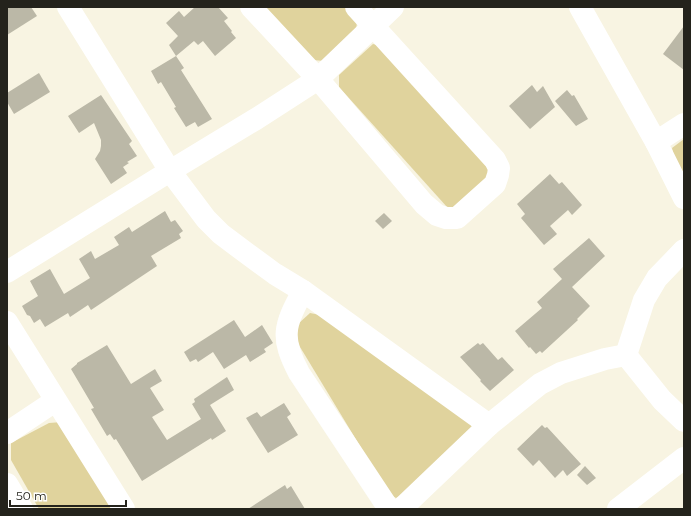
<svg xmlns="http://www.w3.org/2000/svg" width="691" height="516" viewBox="0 0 691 516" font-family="Montserrat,sans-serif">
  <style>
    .green { fill: #e0d39d }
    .building { fill: #bbb8a7 }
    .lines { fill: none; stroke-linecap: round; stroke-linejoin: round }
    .minor { stroke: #fff; stroke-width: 22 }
  </style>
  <rect width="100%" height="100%" fill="#f8f4e2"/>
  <!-- green -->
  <g class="green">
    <polygon points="265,7 346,7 357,20 356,33 324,61 313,60"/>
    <polygon points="373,44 385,47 491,167 490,180 458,208 447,207 339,87 339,75"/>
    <polygon points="684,139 684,175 674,157 672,148"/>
    <polygon points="310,313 325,316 464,414 473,428 411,491 396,498 389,494 297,342 298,324"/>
    <polygon points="62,422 117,509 39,509 11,460 11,443 49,423"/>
  </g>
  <!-- building -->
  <g class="building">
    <polygon points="7,7 31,7 37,16 7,35"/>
    <polygon points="195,7 218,7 228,18 224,21 232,31 231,32 236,38 215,56 203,41 198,45 194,41 176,56 169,45 178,36 166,23 179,11 184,17"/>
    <polygon points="684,26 684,70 663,54"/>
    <polygon points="176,56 184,68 181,70 212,119 198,127 195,122 186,127 174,108 176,107 161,82 158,84 151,71"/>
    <polygon points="39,73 50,92 14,114 7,102 7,93"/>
    <polygon points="532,85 537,92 543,86 555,107 530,129 509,106"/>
    <polygon points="567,90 572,96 574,95 588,119 576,126 555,101"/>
    <polygon points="101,95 132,141 129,144 137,156 127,162 129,163 123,167 127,173 111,184 95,159 100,151 101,146 101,140 94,123 79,133 68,116"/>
    <polygon points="550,174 559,184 562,182 582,205 572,215 568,210 550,226 557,234 544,245 521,218 525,214 517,204"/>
    <polygon points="165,211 171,222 175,220 183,231 179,234 181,238 151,256 157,266 91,310 88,305 70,317 68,313 45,327 40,319 34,323 30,316 27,315 22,306 38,296 30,281 50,269 64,294 90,278 79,259 91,251 95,259 119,245 114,237 129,227 132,232"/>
    <polygon points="384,213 392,221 383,229 375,221"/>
    <polygon points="589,238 605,256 572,287 590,306 577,319 578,320 542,353 540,351 536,354 530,347 529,348 515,331 542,308 537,302 562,279 553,269"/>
    <polygon points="234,320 245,337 262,325 273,343 264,349 266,352 250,362 246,355 224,369 213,352 198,362 196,359 190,362 184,352"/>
    <polygon points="478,343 480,345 483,343 498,360 502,357 514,370 490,391 480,381 481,380 460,357"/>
    <polygon points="107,345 131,384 155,369 162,381 150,388 164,410 152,417 167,440 201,419 192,404 195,402 194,399 227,377 234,390 210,405 226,431 212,440 211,438 142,481 116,439 114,440 110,434 107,436 91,409 94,408 71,369 77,364 77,363"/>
    <polygon points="284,403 291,414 287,417 298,435 268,453 246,418 257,412 261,417"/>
    <polygon points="542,425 545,428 547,427 581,464 567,476 563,470 555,478 539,460 533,466 517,449"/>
    <polygon points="585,466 596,478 587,485 577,475"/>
    <polygon points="285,485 287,489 291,486 305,509 248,509"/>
  </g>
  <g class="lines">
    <!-- minor -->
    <g class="minor">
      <polyline points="68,7 170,171 206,219 221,234 245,252 275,274 303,291 489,425"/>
      <polyline points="251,7 318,79 424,204 437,215 446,218 457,218 495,184 498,175 499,168 495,160 356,7"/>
      <polyline points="580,7 656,142 684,198"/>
      <polyline points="656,142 684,124"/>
      <polyline points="7,272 170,171 256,119 318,79 393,7"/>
      <path d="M 303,291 C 284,326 280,337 299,373 L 389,509"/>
      <polyline points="7,322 124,509"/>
      <polyline points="626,355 644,300 657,278 684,250"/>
      <polyline points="626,355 662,400 684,421"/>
      <polyline points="7,433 55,401"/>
      <polyline points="7,484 22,509"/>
      <polyline points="401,509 489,425 540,384 561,373 605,359 626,355"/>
      <polyline points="618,509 684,458"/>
    </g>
  </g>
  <!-- border -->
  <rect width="691" height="516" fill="none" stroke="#24231c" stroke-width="16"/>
  <!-- scale -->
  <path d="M10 500v6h116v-6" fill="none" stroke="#24231c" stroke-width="2"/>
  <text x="16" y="500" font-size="12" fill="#24231c" stroke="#ffffff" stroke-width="3" paint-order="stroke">50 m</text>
</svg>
